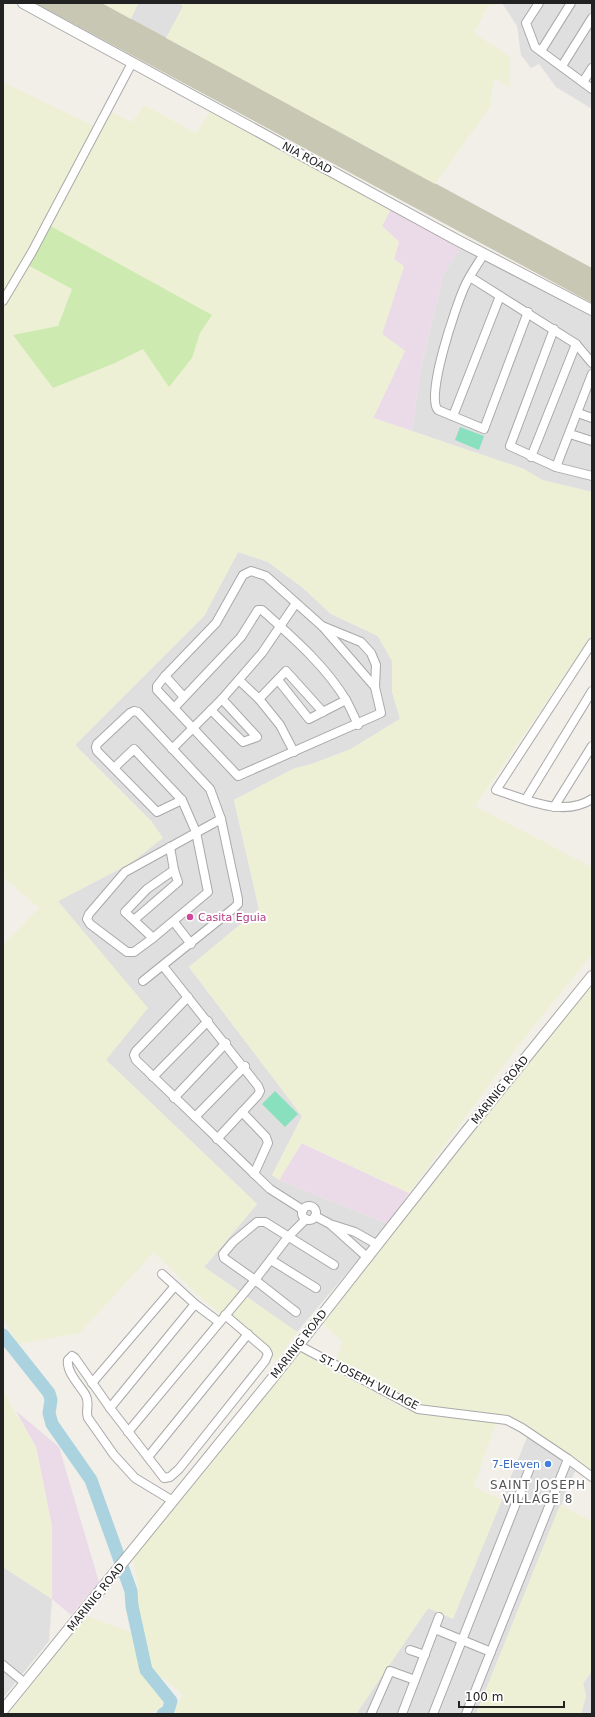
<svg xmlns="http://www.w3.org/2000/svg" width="595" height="1717" viewBox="0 0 595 1717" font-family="'DejaVu Sans',sans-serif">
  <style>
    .residential { fill: #e0dfdf }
    .industrial { fill: #ebdbe8 }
    .construction { fill: #c7c7b4 }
    .farmland { fill: #eef0d5; fill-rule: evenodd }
    .grass { fill: #cdebb0 }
    .pitch { fill: #88e0be }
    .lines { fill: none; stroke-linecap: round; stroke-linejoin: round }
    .river { stroke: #aad3df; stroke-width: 13 }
    .minor-casing { stroke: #a9a9a9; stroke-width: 10 }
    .tertiary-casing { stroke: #a9a9a9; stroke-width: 12 }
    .minor { stroke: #fff; stroke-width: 8 }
    .tertiary { stroke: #fff; stroke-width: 10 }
    .hotel-dot { fill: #d1479c; stroke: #fff; stroke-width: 1.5 }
    .shop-dot { fill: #3f7fe0; stroke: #fff; stroke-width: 1.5 }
    .labels { text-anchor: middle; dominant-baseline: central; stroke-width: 4; stroke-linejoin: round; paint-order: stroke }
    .street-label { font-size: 11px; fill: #222; stroke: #fff }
    .hotel-label { font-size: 11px; fill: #b23c85; stroke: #fff; text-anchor: start }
    .shop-label { font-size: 11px; fill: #366cbe; stroke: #fff; text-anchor: end }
    .neighbourhood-label { font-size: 12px; letter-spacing: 1px; fill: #555; stroke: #fff }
  </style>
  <rect width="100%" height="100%" fill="#f2efe9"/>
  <!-- residential -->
  <g class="residential">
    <polygon points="138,3 178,3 184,6 166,38 131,19"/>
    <polygon points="502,3 592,3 592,109 556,87 539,64 531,68 521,55 517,26"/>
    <polygon points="461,246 592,316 592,492 542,480 524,469 412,431 421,368 443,275"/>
    <polygon points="238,552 268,562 302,587 331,614 378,636 392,661 392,691 400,719 351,749 315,763 293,769 234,800 259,909 189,967 302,1116 279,1180 388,1224 297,1332 204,1267 257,1204 106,1060 58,901 131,863 152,822 75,745 204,616"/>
    <polygon points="528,1435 576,1469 476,1714 356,1714 428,1608 453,1618"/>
    <polygon points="3,1567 52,1599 49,1641 3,1698"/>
    <polygon points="592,1671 592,1714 581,1714 586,1696 583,1683"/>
  </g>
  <!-- industrial -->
  <g class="industrial">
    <polygon points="390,210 461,246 443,275 421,367 412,431 373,418 405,351 382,334 404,266 394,259 399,242 382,226"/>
    <polygon points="301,1143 409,1193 388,1224 279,1180"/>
    <polygon points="16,1411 59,1447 99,1582 71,1615 52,1599 52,1527 36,1447"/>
  </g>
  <!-- construction -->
  <polygon class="construction" points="35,3 102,3 592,268 592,303"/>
  <!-- farmland -->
  <g class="farmland">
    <polygon points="102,3 138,3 131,19"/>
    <polygon points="178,3 502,3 488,6 474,33 510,57 509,87 494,78 490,107 435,184 166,38 183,6"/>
    <path d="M 3,82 L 94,126 L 103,108 L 132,122 L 144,105 L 196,133 L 210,112 L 390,210 L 382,226 L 399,242 L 394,259 L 404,266 L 382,334 L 405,351 L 373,418 L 524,469 L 542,480 L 592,492 L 592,619 L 590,638 L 475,806 L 592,867 L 592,954 L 515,1050 L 409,1193 L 302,1143 L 279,1180 L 272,1175 L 302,1116 L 189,967 L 259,909 L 234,800 L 293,769 L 315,763 L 351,749 L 400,719 L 392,691 L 392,661 L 378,636 L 331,614 L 302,587 L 268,562 L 238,552 L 204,616 L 75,745 L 152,822 L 163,838 L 131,863 L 58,901 L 148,1008 L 106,1060 L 257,1204 L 204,1267 L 297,1332 L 276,1361 L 200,1297 L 154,1252 L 80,1333 L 18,1344 L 3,1318 L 3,945 L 39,908 L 3,877 ZM 72,288 L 212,315 L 200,333 L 192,358 L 143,349 L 115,363 L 53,388 L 13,335 L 58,326 Z"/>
    <polygon points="592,984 592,1473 572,1457 523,1424 508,1417 427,1408 418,1405 337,1361 342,1341 321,1322"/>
    <polygon points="298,1351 407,1410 422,1415 496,1422 474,1487 502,1500 453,1619 428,1608 356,1714 171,1714 183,1695 169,1682 152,1672 136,1623 138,1587 133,1557"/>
    <polygon points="3,1391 36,1447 52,1527 52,1599 3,1567"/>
    <polygon points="560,1505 592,1521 592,1671 583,1683 586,1696 581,1714 476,1714"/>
    <polygon points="87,1616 133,1633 143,1674 162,1698 162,1705 157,1711 145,1714 8,1714"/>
  </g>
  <!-- grass -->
  <polygon class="grass" points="45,223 212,315 200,333 192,358 169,387 143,349 115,363 53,388 13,335 58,326 72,289 24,263"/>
  <!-- pitch -->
  <g class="pitch">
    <polygon points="460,427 484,436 479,450 455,440"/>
    <polygon points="275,1091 298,1114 285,1127 262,1104"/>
  </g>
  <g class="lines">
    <!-- river -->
    <polyline class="river" points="3,1335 49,1393 51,1400 49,1413 52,1424 91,1480 131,1591 132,1606 146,1670 171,1701 168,1711 163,1714"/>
    <!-- minor casing -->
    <g class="minor-casing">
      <g id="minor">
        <polyline points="539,3 526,23 535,47 592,89"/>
        <polyline points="541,51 571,3"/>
        <polyline points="562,66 592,18"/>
        <polyline points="583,82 592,68"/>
        <path d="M 484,254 C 477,265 469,276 464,288 C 456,306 425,397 438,410 L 484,429 L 528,312"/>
        <polyline points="470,277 576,344 592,363"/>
        <polyline points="3,301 32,252 132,63"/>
        <polyline points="554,329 510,446 556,467 592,476"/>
        <polyline points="578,413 592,418"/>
        <polyline points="453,416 500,296"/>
        <polyline points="570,434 592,441"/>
        <polyline points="531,457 576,344"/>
        <polyline points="556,467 592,374"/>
        <polygon points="251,571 266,576 322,626 361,642 371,653 376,665 375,687 381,713 238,776 157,690 157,686 165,676 216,623 243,575"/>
        <polyline points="323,627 375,687"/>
        <path d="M 592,643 L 496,790 C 525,799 563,818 592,799"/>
        <polyline points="165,676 184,697"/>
        <polyline points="239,680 259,699 286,671 323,712"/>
        <polyline points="278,680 309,719 346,700"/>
        <polyline points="259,699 280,725 294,752"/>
        <path d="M 174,708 L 241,637 L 258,610 L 262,610 C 292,637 325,665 346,700 C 350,707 354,716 358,725"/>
        <polyline points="211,710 243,742 257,737 222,699"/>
        <polyline points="172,749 222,699 262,653 296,603"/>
        <polyline points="114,768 134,749 182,800 196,832 208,892 153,938 134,952 127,952 90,924 87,919 89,914 125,872 221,819"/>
        <polyline points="526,799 592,691"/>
        <polyline points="554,807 592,746"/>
        <polyline points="134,920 178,882 174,870 170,847"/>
        <polyline points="174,922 191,944"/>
        <polyline points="153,938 125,912 147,889 174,870"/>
        <polyline points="163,966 258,1086 260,1091 258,1095 217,1139"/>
        <polyline points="143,981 234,908 238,904 238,899 221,819 210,789 138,712 134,711 130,713 97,744 96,747 97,751 157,812 182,800"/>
        <polyline points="188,997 136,1051 134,1055 136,1060 270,1189 303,1210"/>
        <polyline points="153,1077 208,1021"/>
        <polyline points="174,1098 226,1043"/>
        <polyline points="242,1112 266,1137 268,1143 254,1174"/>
        <polyline points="195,1117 245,1066"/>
        <circle cx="309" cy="1213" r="7"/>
        <polyline points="315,1216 330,1224 368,1258"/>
        <polyline points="306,1219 288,1237 255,1280 224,1258 223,1254 233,1242 257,1222 265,1222 334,1265"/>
        <polyline points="333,1225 355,1232 378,1245"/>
        <polyline points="271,1260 316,1288"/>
        <polyline points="162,1274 195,1304 219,1322"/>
        <polyline points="298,1345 418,1409 507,1420 522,1428 568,1459 592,1477"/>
        <polyline points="92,1383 175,1286"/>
        <polyline points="110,1408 195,1304"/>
        <polyline points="128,1432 255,1280 296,1312"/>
        <polyline points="148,1457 248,1334"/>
        <path d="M 173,1501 L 135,1478 L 114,1455 L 88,1418 C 85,1411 90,1404 86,1396 C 81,1386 66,1373 68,1360 L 72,1356 L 75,1358 L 110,1408 L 164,1478 L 170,1477 L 179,1469 L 265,1361 L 268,1354 L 266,1350 L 225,1315"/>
        <polyline points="435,1629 491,1652"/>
        <polyline points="410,1650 425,1655"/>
        <polyline points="3,1665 25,1683"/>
        <polyline points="371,1714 390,1671 415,1680"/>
        <polyline points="402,1714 439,1617"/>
        <polyline points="433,1714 531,1465"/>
        <polyline points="466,1714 568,1459"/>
      </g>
    </g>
    <!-- tertiary casing -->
    <g class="tertiary-casing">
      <g id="tertiary">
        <polyline points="23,3 457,240 592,310"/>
        <polyline points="3,1710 271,1380 465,1133 592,976"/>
      </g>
    </g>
    <!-- minor -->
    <use href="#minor" class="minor"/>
    <!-- tertiary -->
    <use href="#tertiary" class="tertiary"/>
  </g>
  <!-- markers -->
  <circle class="hotel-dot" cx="190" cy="917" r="4"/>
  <circle class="shop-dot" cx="548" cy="1464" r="4"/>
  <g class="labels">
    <!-- street labels -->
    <g class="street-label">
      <text transform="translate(307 158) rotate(28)">NIA ROAD</text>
      <text transform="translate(500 1090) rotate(-51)">MARINIG ROAD</text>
      <text transform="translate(299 1344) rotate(-52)">MARINIG ROAD</text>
      <text transform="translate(369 1382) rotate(27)">ST. JOSEPH VILLAGE</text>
      <text transform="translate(96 1597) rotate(-51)">MARINIG ROAD</text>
    </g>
    <!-- hotel labels -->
    <g class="hotel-label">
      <text x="198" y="917">Casita Eguia</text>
    </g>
    <!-- shop labels -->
    <g class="shop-label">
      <text x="540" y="1464">7-Eleven</text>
    </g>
    <!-- neighbourhood labels -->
    <g class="neighbourhood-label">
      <text x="538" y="1485">SAINT JOSEPH<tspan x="538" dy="14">VILLAGE 8</tspan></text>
    </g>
  </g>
  <!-- border -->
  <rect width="595" height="1717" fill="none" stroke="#222222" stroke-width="8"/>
  <!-- scale -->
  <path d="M459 1701v6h105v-6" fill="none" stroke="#222222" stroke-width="2"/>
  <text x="465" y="1701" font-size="12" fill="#222222" stroke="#ffffff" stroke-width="3" paint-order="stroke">100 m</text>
</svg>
